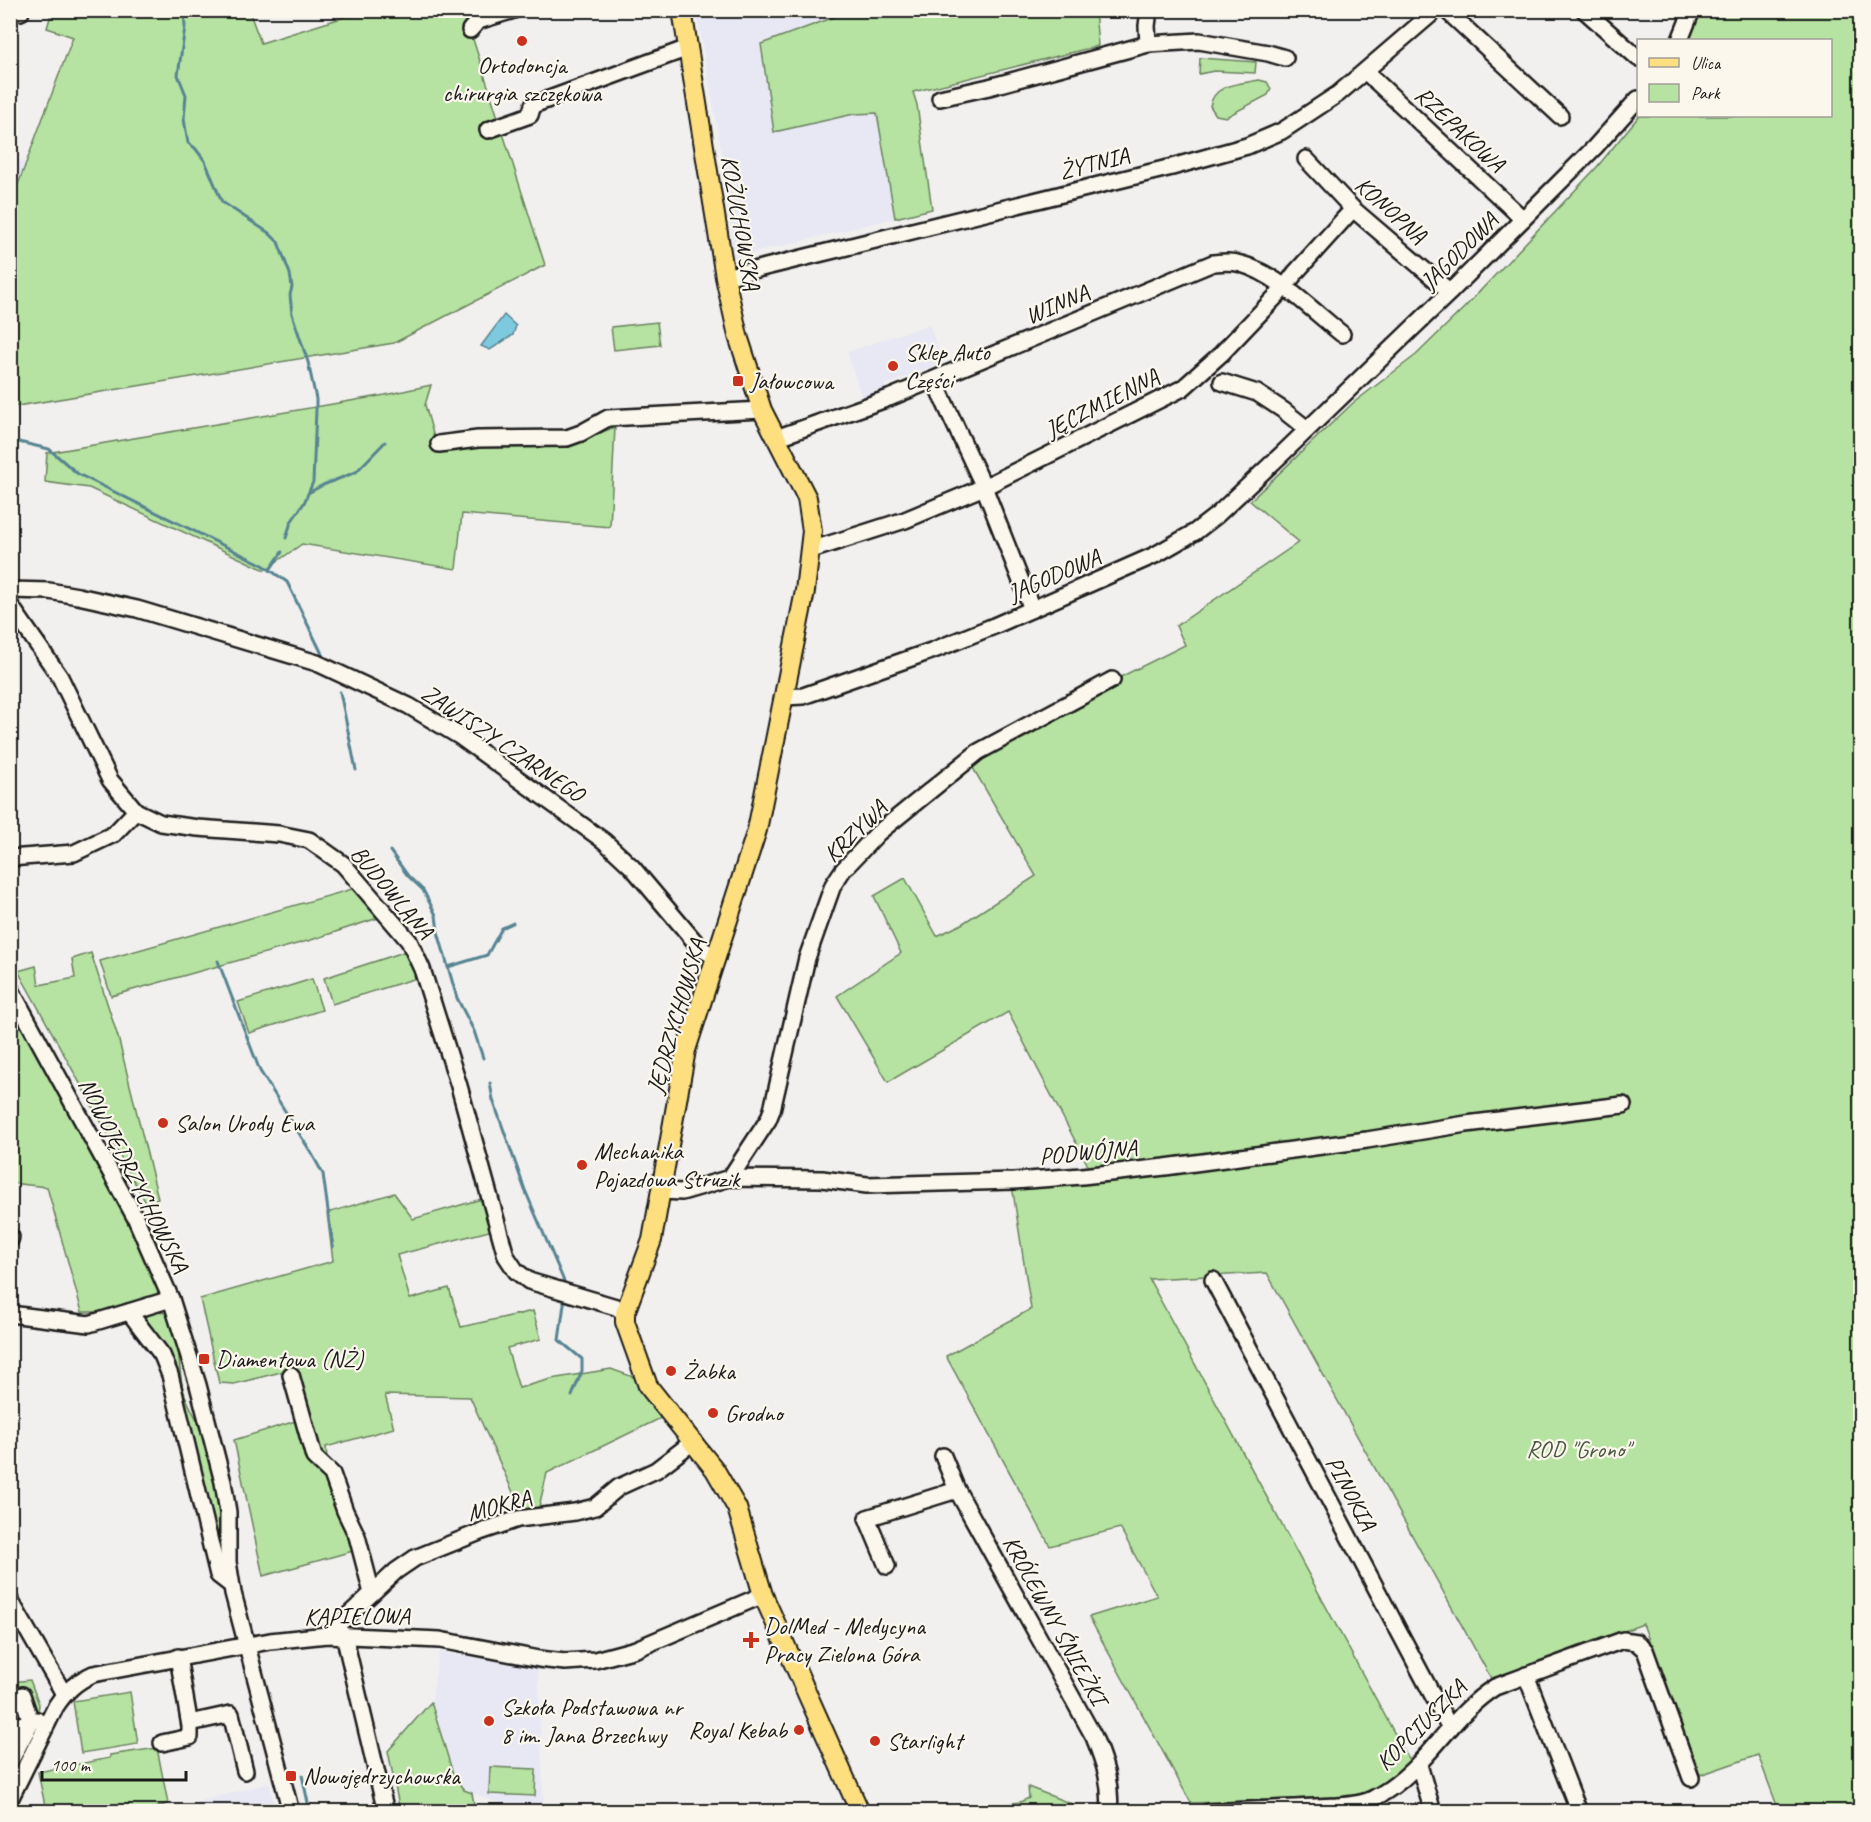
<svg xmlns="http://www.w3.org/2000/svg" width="1871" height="1822" viewBox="0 0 1871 1822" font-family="Caveat,sans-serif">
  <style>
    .built { fill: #e7e8f3 }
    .green { fill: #b6e3a1; stroke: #69805e; stroke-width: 1.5 }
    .water { fill: #7fc9df; stroke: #578491; stroke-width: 1.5 }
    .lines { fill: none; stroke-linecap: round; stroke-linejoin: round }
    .stream { stroke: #578491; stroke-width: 3 }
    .minor-casing { stroke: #1c1c1c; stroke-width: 20 }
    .major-casing { stroke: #1c1c1c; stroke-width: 22 }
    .minor { stroke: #fbf7ec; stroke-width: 15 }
    .major { stroke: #fddf80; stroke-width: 18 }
    .poi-dot { fill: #c8321e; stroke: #fbf7ec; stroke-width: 2 }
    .labels { text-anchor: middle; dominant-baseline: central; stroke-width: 4.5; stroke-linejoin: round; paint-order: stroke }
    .poi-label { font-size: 24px; fill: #1c1c1c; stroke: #fbf7ec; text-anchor: start }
    .street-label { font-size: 24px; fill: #1c1c1c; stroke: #fbf7ec }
    .park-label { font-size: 24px; fill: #4a5844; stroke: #fbf7ec }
  </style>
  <rect width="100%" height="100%" fill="#f2f0ef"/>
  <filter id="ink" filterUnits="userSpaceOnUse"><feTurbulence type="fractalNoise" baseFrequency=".0167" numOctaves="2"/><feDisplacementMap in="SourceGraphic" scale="12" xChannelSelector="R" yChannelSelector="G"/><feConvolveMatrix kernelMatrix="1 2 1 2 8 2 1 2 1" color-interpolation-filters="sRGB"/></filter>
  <g filter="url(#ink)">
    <!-- built -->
    <g class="built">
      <polygon points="696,11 851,11 761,44 774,132 854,114 877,113 895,218 734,258 723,159"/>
      <polygon points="11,158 26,163 16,190 11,190"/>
      <polygon points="929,324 944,363 885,385 887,392 863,402 847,352"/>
      <polygon points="439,1652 499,1660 538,1669 544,1810 498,1803 464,1790 454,1778 431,1702"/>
      <polygon points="269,1783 276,1811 179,1811 178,1807"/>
    </g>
    <!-- green -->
    <g class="green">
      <polygon points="1095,10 1098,46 913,92 917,105 932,209 895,218 877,113 854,114 774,132 761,44 851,11"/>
      <polygon points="52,11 249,11 261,43 364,11 464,11 545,265 394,343 11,407 11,190 16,190 73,37 47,28"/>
      <polygon points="1698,11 1860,11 1860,1811 1779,1811 1758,1755 1700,1775 1643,1624 1492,1680 1267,1273 1149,1279 1410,1762 1379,1786 1361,1796 1191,1803 1089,1617 1157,1596 1120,1528 1050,1546 946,1356 1031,1309 1012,1185 1095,1179 1008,1012 888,1082 837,996 901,953 874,896 905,878 937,936 960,925 1036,876 970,763 1056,709 1185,645 1176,626 1299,542 1250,501 1353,403 1416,355 1466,306 1597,167 1639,116 1830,116 1830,40 1686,40"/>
      <polygon points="1200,58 1256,62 1255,73 1214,71 1199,74"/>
      <path d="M 1259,80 L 1267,82 L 1271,89 L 1268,95 L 1226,117 L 1216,115 L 1210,106 C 1214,83 1241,84 1259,80 Z"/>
      <polygon points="657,322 660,345 614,350 611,327"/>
      <polygon points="431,385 425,405 438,452 485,445 569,445 615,427 610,527 462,514 456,569 302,544 265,570 89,488 45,482 47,453 385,395"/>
      <polygon points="359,887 381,917 311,940 111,996 100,961"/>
      <polygon points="407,951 420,977 332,1004 324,978"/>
      <polygon points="91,953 118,1037 158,1198 146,1203 18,971 36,966 39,985 75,978 72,959"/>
      <polygon points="312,979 322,1010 249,1033 238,1002"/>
      <polygon points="10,1003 128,1217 161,1289 159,1295 98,1312 82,1312 47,1187 11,1183"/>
      <polygon points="394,1193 413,1219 485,1198 493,1230 397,1255 410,1299 449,1288 461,1327 533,1311 541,1339 507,1348 519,1388 551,1379 611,1369 636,1378 648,1403 661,1418 547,1473 538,1511 522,1512 470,1397 385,1395 394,1428 326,1447 329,1479 353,1551 263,1576 234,1440 299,1420 285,1371 234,1384 219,1383 200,1299 333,1261 327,1213"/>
      <path d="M 157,1312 L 165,1313 C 182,1332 177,1365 183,1389 C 189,1410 200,1421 206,1439 C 219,1475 221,1512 223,1550 L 218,1549 L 180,1396 L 142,1318 L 143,1315 Z"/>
      <polygon points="30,1680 39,1704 37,1724 11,1781 11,1682"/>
      <polygon points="130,1692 138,1744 81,1753 73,1701"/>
      <polygon points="431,1702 454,1777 464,1790 472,1793 474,1804 444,1811 400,1811 388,1751"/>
      <polygon points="157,1748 168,1803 147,1812 69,1812 45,1806 38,1772 110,1758 110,1755"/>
      <polygon points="490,1767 536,1769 535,1796 489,1794"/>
      <polygon points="1028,1787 1090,1811 953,1811 1020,1802 1029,1798"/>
    </g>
    <!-- water -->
    <polygon class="water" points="504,315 516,326 513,335 490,350 481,346"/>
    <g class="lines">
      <!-- stream -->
      <g class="stream">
        <polyline points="184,10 185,27 178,75 186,95 184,119 188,143 195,148 205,161 222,202 269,233 278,242 290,274 292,287 290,295 292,314 308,362 316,399 316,410 313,482 304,503 291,522 286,538"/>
        <polyline points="10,440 49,449 78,474 263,565 287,582 324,658"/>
        <polyline points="310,492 323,485 356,472 385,442"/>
        <polyline points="270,570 282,552"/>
        <polyline points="340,692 356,770"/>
        <polyline points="390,851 408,876 423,890 436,915 438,932 457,998 474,1031 483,1058"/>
        <polyline points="218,961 260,1071 312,1154 323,1174 333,1247"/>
        <polyline points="448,967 487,955 502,928 513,923"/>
        <polyline points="490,1083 493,1100 525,1190 566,1286"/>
        <polyline points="565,1297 559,1340 582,1359 582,1371 572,1396"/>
        <polyline points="302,1775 310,1812"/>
      </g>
      <!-- minor casing -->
      <g class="minor-casing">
        <g id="minor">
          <polyline points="18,10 21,12"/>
          <polyline points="1446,10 1560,116"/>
          <polyline points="1584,10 1638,58"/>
          <polyline points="470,30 478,21 514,10"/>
          <polyline points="1680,40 1692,10"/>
          <polyline points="1148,44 1147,26 1149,10"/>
          <polyline points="1366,72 1523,219"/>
          <polyline points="940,98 989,87 1148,44 1199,41 1268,53 1285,58"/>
          <polyline points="488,130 530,115 533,105 688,48"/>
          <polyline points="1306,159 1353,209 1450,292"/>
          <polyline points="725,277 1172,167 1247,146 1282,131 1338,94 1436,10"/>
          <polyline points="934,380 984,487 1032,609"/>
          <polyline points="1222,382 1257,393 1283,410 1307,429"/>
          <path d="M 776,438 L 889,398 L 1213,263 C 1223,262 1232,261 1241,264 C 1276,273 1314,312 1342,334"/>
          <polyline points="439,444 478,439 567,438 581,433 608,418 762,410"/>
          <polyline points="811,550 905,520 984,487 1183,388 1221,354 1284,288 1296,272 1353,209"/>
          <polyline points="10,590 49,591 78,596 137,609 317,663 409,706 459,736 604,841 632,867 696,943 705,951 717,957"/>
          <polyline points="10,605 60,677 110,780 136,811 161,823 198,828 279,834 309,840 343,864 409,941 422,969 459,1086 506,1256 516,1271 529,1281 616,1307 625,1313"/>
          <polyline points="784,697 803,696 934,650 994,626 1155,555 1195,532 1217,515 1282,454 1450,292 1595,147 1638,99"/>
          <polyline points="10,858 74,853 114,834 136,811"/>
          <polyline points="10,988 136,1219 171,1299 198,1385 223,1482 228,1512 228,1562 233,1593 291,1812"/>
          <polyline points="730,1178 768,1120 772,1110 807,958 833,885 843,870 878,833 978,752 1112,680"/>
          <polyline points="662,1191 682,1192 730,1178 822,1179 867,1185 1014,1181 1082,1176 1165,1167 1367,1140 1466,1124 1623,1105"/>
          <polyline points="10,1240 11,1237"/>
          <polyline points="1213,1280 1450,1728"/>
          <polyline points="129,1312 162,1355 170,1375 218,1575 231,1585"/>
          <polyline points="10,1314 89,1324 171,1299"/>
          <polyline points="291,1375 314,1457 332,1474 345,1511 357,1536 372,1593"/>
          <path d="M 943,1456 L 957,1490 L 1094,1737 C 1104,1762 1112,1784 1109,1812"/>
          <polyline points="887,1566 867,1518 957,1490"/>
          <polyline points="10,1600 64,1694"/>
          <polyline points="327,1635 396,1571 415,1558 480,1532 518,1519 575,1512 595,1507 619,1487 656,1470 694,1441"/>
          <polyline points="344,1635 386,1812"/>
          <polyline points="1526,1675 1579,1812"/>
          <polyline points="190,1723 231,1714 245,1771"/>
          <polyline points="10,1728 37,1720"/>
          <polyline points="162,1743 190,1737 190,1726 178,1657"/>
          <polyline points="10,1762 31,1722 22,1695"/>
          <polyline points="1419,1765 1433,1812"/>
          <path d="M 10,1799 L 56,1706 C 66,1691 76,1682 93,1674 L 270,1641 L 327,1635 L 440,1640 L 539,1659 L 565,1662 L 595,1660 L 636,1649 L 763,1595"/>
          <path d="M 1208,1812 L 1336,1806 C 1349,1805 1365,1804 1376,1797 C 1426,1771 1449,1716 1495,1687 L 1623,1640 L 1636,1642 L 1645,1650 L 1691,1778"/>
        </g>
      </g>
      <!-- major casing -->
      <g class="major-casing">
        <polyline id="major" points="682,10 725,277 738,336 762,410 807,498 812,531 805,591 757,830 686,1050 652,1240 625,1313 625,1322 648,1386 715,1470 737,1508 763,1595 860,1812"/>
      </g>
      <!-- minor -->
      <use href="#minor" class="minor"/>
      <!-- major -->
      <use href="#major" class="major"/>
    </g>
  </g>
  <!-- markers -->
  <g class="poi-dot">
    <circle cx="522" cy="41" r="6"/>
    <circle cx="893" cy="366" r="6"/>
    <rect x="732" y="375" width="12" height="12" rx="3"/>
    <circle cx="163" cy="1123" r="6"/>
    <circle cx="582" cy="1165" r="6"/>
    <rect x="198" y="1353" width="12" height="12" rx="3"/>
    <circle cx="671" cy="1371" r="6"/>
    <circle cx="713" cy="1413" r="6"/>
    <path d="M748 1631h6v6h6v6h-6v6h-6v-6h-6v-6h6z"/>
    <circle cx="489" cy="1721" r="6"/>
    <circle cx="799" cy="1730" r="6"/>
    <circle cx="875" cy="1741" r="6"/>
    <rect x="285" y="1770" width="12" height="12" rx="3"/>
  </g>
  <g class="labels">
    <!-- poi labels -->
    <g class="poi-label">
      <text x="522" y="65" text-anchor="middle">Ortodoncja<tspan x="522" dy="28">chirurgia szczękowa</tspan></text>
      <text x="905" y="352">Sklep Auto<tspan x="905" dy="28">Części</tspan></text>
      <text x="750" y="381">Jałowcowa</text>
      <text x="175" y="1123">Salon Urody Ewa</text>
      <text x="594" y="1151">Mechanika<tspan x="594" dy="28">Pojazdowa Struzik</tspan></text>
      <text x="216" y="1359">Diamentowa (NŻ)</text>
      <text x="683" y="1371">Żabka</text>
      <text x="725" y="1413">Grodno</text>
      <text x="764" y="1626">DolMed - Medycyna<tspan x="764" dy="28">Pracy Zielona Góra</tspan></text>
      <text x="501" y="1707">Szkoła Podstawowa nr<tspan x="501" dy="28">8 im. Jana Brzechwy</tspan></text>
      <text x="787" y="1730" text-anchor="end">Royal Kebab</text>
      <text x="887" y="1741">Starlight</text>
      <text x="303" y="1776">Nowojędrzychowska</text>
    </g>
    <!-- street labels -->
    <g class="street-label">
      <text transform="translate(1460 129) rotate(43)">RZEPAKOWA</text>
      <text transform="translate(1094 163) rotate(-14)">ŻYTNIA</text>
      <text transform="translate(1391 210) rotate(42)">KONOPNA</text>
      <text transform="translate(741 223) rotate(80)">KOŻUCHOWSKA</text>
      <text transform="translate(1459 251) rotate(-45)">JAGODOWA</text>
      <text transform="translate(1057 304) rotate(-23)">WINNA</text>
      <text transform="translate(1102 403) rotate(-27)">JĘCZMIENNA</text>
      <text transform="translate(1054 575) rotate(-23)">JAGODOWA</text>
      <text transform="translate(503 743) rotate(34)">ZAWISZY CZARNEGO</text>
      <text transform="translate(855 831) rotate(-44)">KRZYWA</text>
      <text transform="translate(392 892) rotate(50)">BUDOWLANA</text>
      <text transform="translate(676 1016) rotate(-74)">JĘDRZYCHOWSKA</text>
      <text transform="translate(1088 1152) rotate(-5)">PODWÓJNA</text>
      <text transform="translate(134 1175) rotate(63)">NOWOJĘDRZYCHOWSKA</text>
      <text transform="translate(1351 1493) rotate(62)">PINOKIA</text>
      <text transform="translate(499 1505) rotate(-15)">MOKRA</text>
      <text x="357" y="1616">KĄPIELOWA</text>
      <text transform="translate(1055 1620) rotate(61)">KRÓLEWNY ŚNIEŻKI</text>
      <text transform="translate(1421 1725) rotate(-45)">KOPCIUSZKA</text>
    </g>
    <!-- park labels -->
    <g class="park-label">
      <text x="1578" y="1449">ROD "Grono"</text>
    </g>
  </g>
  <!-- margin -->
  <rect width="1871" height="1822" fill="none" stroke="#fbf7ec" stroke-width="36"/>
  <rect x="18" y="18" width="1835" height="1786" fill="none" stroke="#1c1c1c" stroke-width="2" filter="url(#ink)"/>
  <!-- legend -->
  <rect x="1637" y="39" width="195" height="78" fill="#fbf7ec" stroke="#a29f99" stroke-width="1.5"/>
  <rect x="1649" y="58" width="30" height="9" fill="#fddf80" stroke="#a29f99" stroke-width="1.5"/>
  <text x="1691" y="69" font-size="18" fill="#1c1c1c">Ulica</text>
  <rect x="1649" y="84" width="30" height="18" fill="#b6e3a1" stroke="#a29f99" stroke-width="1.5"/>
  <text x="1691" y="99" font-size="18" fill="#1c1c1c">Park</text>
  <!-- scale -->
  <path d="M42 1771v9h144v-9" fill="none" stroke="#1c1c1c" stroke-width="3"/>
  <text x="51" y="1771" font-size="18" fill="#1c1c1c" stroke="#fbf7ec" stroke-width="4.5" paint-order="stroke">100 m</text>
</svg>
